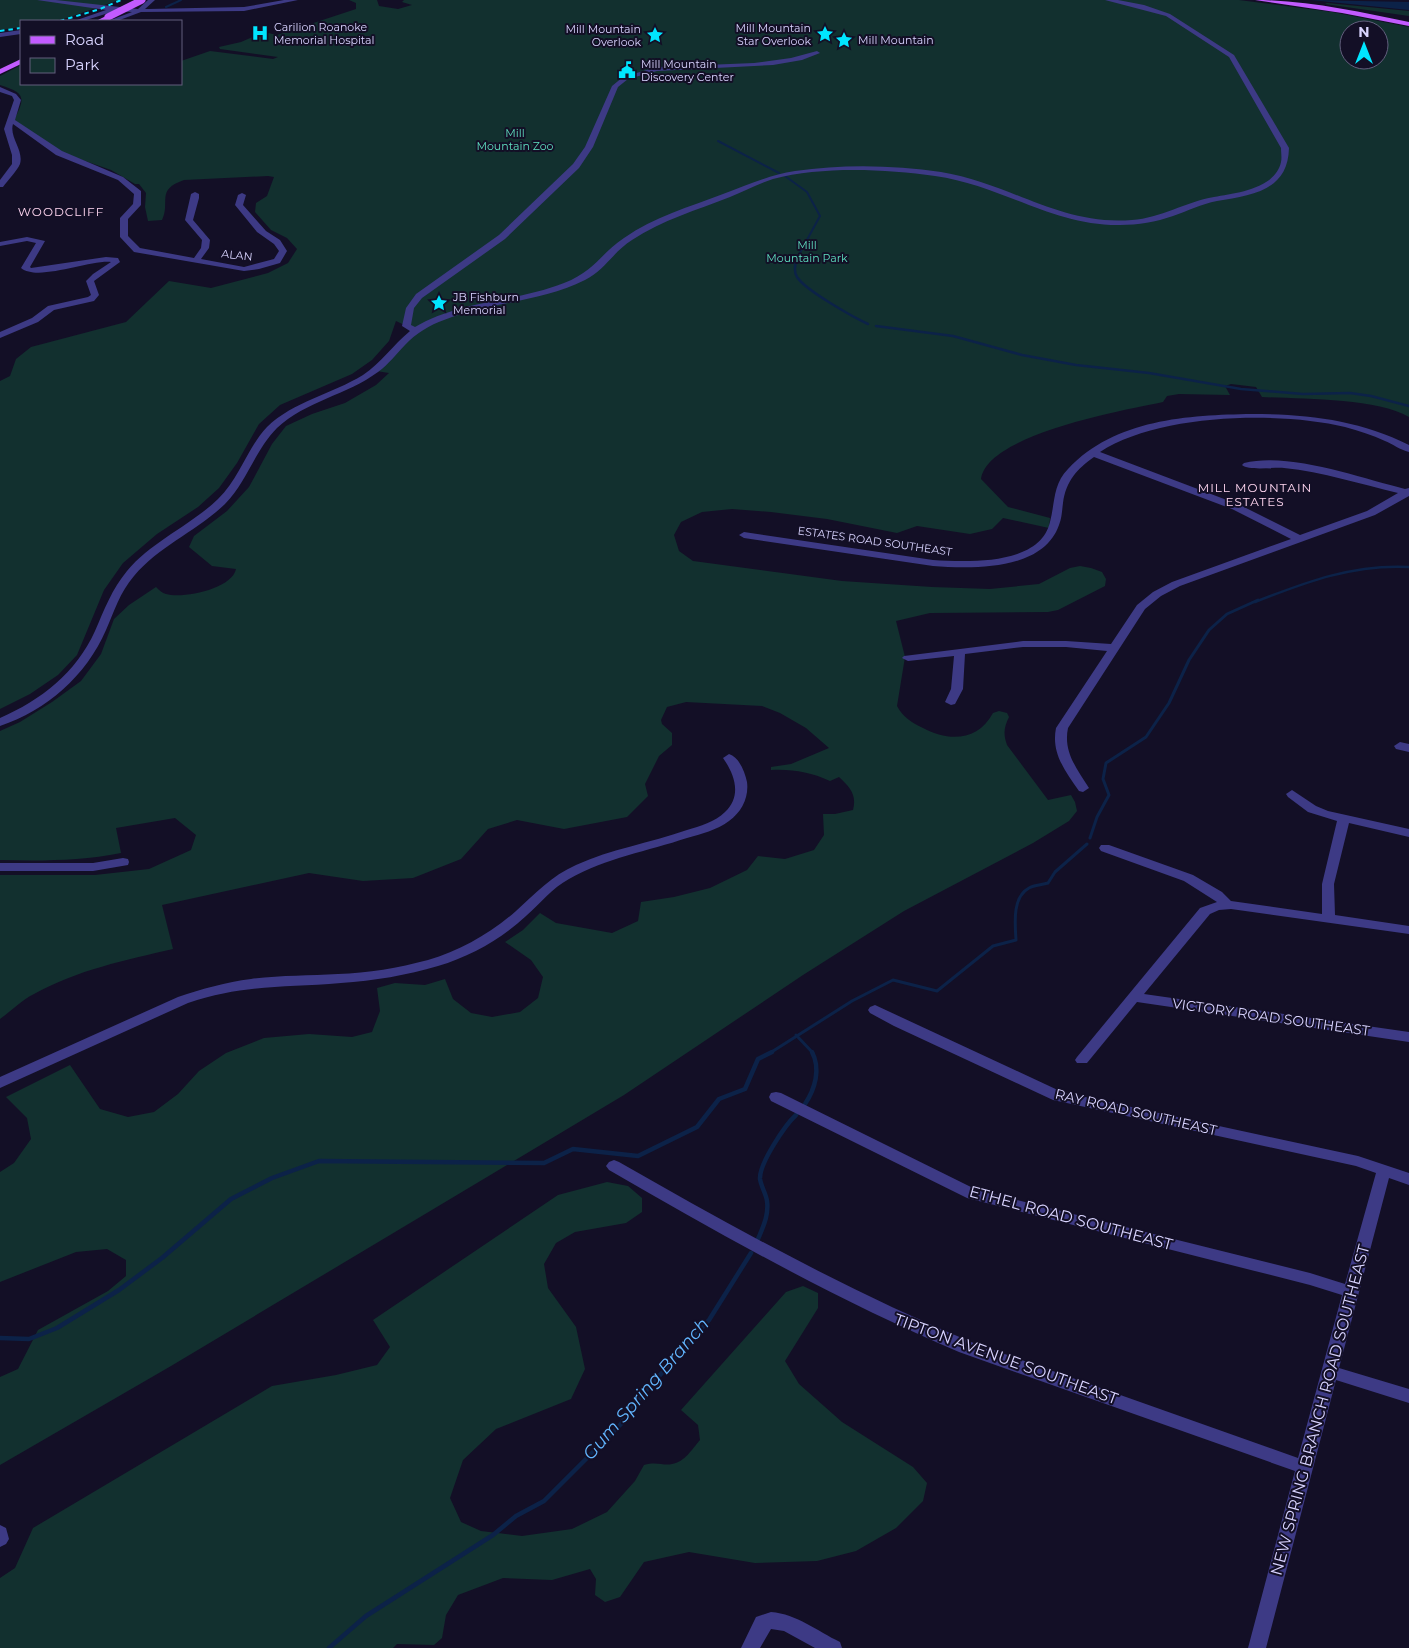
<svg xmlns="http://www.w3.org/2000/svg" width="1409" height="1648" viewBox="0 0 1409 1648" font-family="Montserrat,sans-serif">
  <style>
    .green { fill: #12302f; fill-rule: evenodd }
    .water { fill: #0c2248 }
    .lines { fill: none; stroke-linecap: round; stroke-linejoin: round }
    .stream-far3 { stroke: #0c2248; stroke-width: 2 }
    .stream-far2 { stroke: #0c2248; stroke-width: 2.5 }
    .stream-far1 { stroke: #0c2248; stroke-width: 3 }
    .stream { stroke: #0c2248; stroke-width: 4.5 }
    .minor { fill: #3d3a85; fill-rule: evenodd }
    .major { fill: #c25bff; fill-rule: evenodd }
    .rail { stroke: #00e5ff; stroke-width: 2; stroke-dasharray: 4.5 4; stroke-linecap: butt }
    .major-bridge { stroke: #c25bff; stroke-width: 7 }
    .labels { text-anchor: middle; dominant-baseline: central; stroke-width: 4; stroke-linejoin: round; paint-order: stroke }
    .far-poi-label { font-size: 11px; fill: #d9d4ff; stroke: #130f26; text-anchor: start }
    .far-park-label { font-size: 11px; fill: #5fe0c0; stroke: #130f26 }
    .far-street-label { font-size: 11px; fill: #d9d4ff; stroke: #130f26 }
    .far-neighbourhood-label { font-size: 12px; letter-spacing: 1px; fill: #ffd6f0; stroke: #130f26 }
    .street-label { font-size: 14px; fill: #d9d4ff; stroke: #130f26 }
    .near-street-label { font-size: 16px; fill: #d9d4ff; stroke: #130f26 }
    .near-water-label { font-size: 18px; font-style: italic; fill: #62b6ff; stroke: #130f26 }
  </style>
  <rect width="100%" height="100%" fill="#130f26"/>
  <!-- green -->
  <g class="green">
    <polygon points="0,0 119,0 64,19 52,21 21,21 21,27 0,30"/>
    <path d="M 349,0 L 377,0 L 379,6 L 398,9 L 412,5 L 402,2 L 404,0 L 1239,0 L 1332,12 L 1409,27 L 1409,417 C 1376,398 1301,399 1262,397 L 1256,387 L 1231,384 L 1225,386 L 1230,395 L 1179,394 L 1167,396 L 1163,402 C 1125,410 987,434 981,479 L 1008,507 L 1050,518 L 1049,528 L 1003,518 L 992,529 L 970,534 L 917,526 L 897,533 L 827,519 L 771,512 L 732,509 L 702,512 L 681,522 L 674,535 L 679,551 L 693,561 L 842,581 L 932,587 L 990,589 L 1039,584 L 1070,568 L 1080,566 L 1091,568 L 1102,572 L 1106,579 L 1105,586 L 1058,610 L 1048,612 L 930,613 L 896,621 L 905,657 L 897,706 C 903,717 912,723 923,728 C 949,742 978,741 993,713 L 999,711 L 1007,713 L 1009,717 C 1004,727 1003,734 1007,745 L 1048,800 L 1071,795 L 1075,802 L 1077,811 L 1069,821 L 1033,843 L 904,911 L 803,975 L 624,1095 L 171,1366 L 0,1465 L 0,1377 L 18,1369 L 38,1330 L 108,1291 L 126,1276 L 126,1260 L 107,1249 L 76,1252 L 0,1282 L 0,1172 L 14,1163 L 31,1139 L 27,1118 L 6,1097 L 70,1065 L 100,1109 L 128,1117 L 154,1112 L 178,1094 L 199,1071 L 226,1053 L 264,1038 L 309,1034 L 352,1037 L 372,1032 L 380,1011 L 377,988 L 395,983 L 425,985 L 445,979 L 453,999 L 471,1013 L 492,1017 L 520,1012 L 538,998 L 543,977 L 531,960 L 505,942 L 523,930 L 540,913 L 556,923 L 612,933 L 638,921 L 641,902 L 674,897 L 710,888 L 747,870 L 758,856 L 785,859 L 814,850 L 824,835 L 823,814 L 835,814 L 853,810 C 857,795 850,787 839,777 L 830,781 C 810,772 793,769 771,770 L 771,767 L 791,764 L 829,748 L 806,728 L 780,713 L 762,706 L 686,702 L 667,707 L 661,720 L 662,724 L 672,733 L 672,745 L 659,756 L 645,784 L 648,796 L 627,817 L 564,829 L 517,820 L 488,829 L 461,859 L 413,878 L 363,881 L 309,873 L 162,905 L 173,949 C 126,960 77,970 34,994 C 22,1000 11,1011 0,1019 L 0,875 L 95,875 L 149,869 L 191,850 L 196,835 L 175,818 L 116,828 L 121,853 C 81,861 41,861 0,860 L 0,731 L 20,722 L 52,702 L 81,681 L 101,654 L 114,619 L 129,605 L 156,587 C 159,590 162,593 166,594 C 183,599 232,589 236,569 L 212,566 L 189,547 L 194,536 L 227,511 L 249,487 L 272,444 L 286,426 L 312,414 L 345,403 L 376,385 L 389,373 L 376,371 L 417,331 L 396,321 L 389,341 L 372,360 L 352,374 L 280,405 L 259,424 L 237,463 L 219,488 L 198,507 L 157,534 L 123,563 L 104,590 L 77,655 L 58,675 L 30,694 L 0,709 L 0,381 L 10,376 L 16,359 L 31,347 L 126,322 L 169,281 L 211,288 L 268,273 L 288,263 L 297,249 L 287,238 L 271,230 L 255,212 L 256,203 L 267,196 L 274,177 L 268,176 L 184,180 C 155,190 171,202 162,220 L 148,221 L 145,207 L 146,193 L 139,184 L 135,184 L 111,170 L 65,154 L 14,120 C 26,97 25,93 0,85 L 0,76 L 21,65 L 21,84 L 181,84 L 181,61 L 210,51 L 273,59 L 278,57 L 220,49 L 219,47 L 241,42 L 264,32 L 277,35 L 356,9 L 356,3 ZM 1349,30 L 1379,30 L 1379,60 L 1349,60 Z"/>
    <polygon points="1327,3 1409,11 1409,16 1325,4"/>
    <path d="M 607,1182 L 628,1186 L 642,1198 L 642,1212 L 626,1223 L 575,1232 L 556,1243 L 544,1264 L 548,1288 L 576,1327 L 585,1369 L 571,1399 L 496,1429 L 463,1460 L 450,1498 L 461,1522 L 481,1531 L 522,1536 L 572,1529 L 607,1512 L 635,1481 L 644,1465 C 657,1461 663,1466 672,1464 C 685,1462 692,1449 700,1440 L 698,1425 L 681,1410 L 786,1292 L 803,1286 L 818,1293 L 818,1308 L 785,1361 L 799,1384 L 842,1422 L 913,1467 L 927,1483 L 923,1501 L 896,1528 L 856,1551 L 817,1561 L 755,1563 L 689,1552 L 644,1562 L 620,1597 L 605,1602 L 595,1595 L 596,1579 L 590,1569 L 552,1580 L 503,1578 L 458,1595 L 446,1615 L 442,1638 L 434,1645 L 397,1644 L 393,1648 L 0,1648 L 0,1578 L 15,1568 L 33,1528 L 272,1386 L 336,1375 L 377,1365 L 390,1347 L 373,1320 L 558,1195 Z"/>
  </g>
  <!-- water -->
  <polygon class="water" points="1311,0 1409,2 1409,10"/>
  <g class="lines">
    <!-- stream-far3 -->
    <g class="stream-far3">
      <polyline points="166,7 181,0"/>
      <polyline points="718,141 779,173"/>
      <polyline points="785,176 807,192 820,216 796,260"/>
    </g>
    <!-- stream-far2 -->
    <g class="stream-far2">
      <path d="M 797,258 C 795,264 793,271 797,277 C 805,290 853,317 868,324"/>
      <polyline points="876,326 953,336 1022,355 1076,365 1149,373 1241,389 1303,394 1350,393 1371,396 1409,406"/>
      <path d="M 1255,602 C 1306,582 1353,564 1409,567"/>
    </g>
    <!-- stream-far1 -->
    <g class="stream-far1">
      <polyline points="1090,838 1097,817 1109,795 1103,779 1106,763 1146,737 1169,703 1189,660 1209,630 1227,614 1258,600"/>
      <polyline points="796,1035 813,1053"/>
      <path d="M 770,1053 L 852,1001 L 893,980 L 937,991 L 993,946 L 1016,940 C 1015,924 1012,897 1029,888 C 1034,885 1042,885 1048,883 L 1055,872 L 1087,844"/>
    </g>
    <!-- stream -->
    <g class="stream">
      <path d="M 805,1104 C 815,1089 821,1069 812,1052"/>
      <path d="M 758,1239 C 763,1227 769,1215 767,1201 C 766,1194 761,1186 760,1179 C 759,1164 785,1125 796,1115"/>
      <polyline points="0,1338 29,1339 57,1328 119,1290 162,1258 231,1199 272,1178 319,1161 544,1163 573,1149 638,1156 697,1127 719,1099 745,1089 758,1059 772,1052"/>
      <polyline points="329,1648 366,1616 493,1535 516,1516 544,1501 621,1424 628,1411 709,1320 751,1253"/>
    </g>
    <!-- minor -->
    <g class="minor">
      <polygon points="37,0 56,0 138,9 148,0 155,0 145,9 148,9 244,7 284,0 298,0 244,11 141,12 117,21 108,21 132,12 115,11 83,21 74,21 106,10"/>
      <path d="M 1105,0 L 1118,0 L 1144,5 L 1170,14 L 1234,55 L 1289,148 C 1288,191 1252,195 1217,201 C 1201,204 1188,211 1173,216 C 1156,222 1138,225 1120,225 C 1053,226 1001,185 935,176 C 885,169 822,166 773,179 C 758,184 745,191 730,197 C 697,210 662,220 632,240 C 614,251 604,271 585,280 C 541,302 490,302 444,320 C 430,325 416,333 405,345 C 396,354 389,364 378,372 C 347,395 306,401 277,428 C 255,450 247,482 225,504 C 197,531 159,546 134,576 C 120,592 114,612 106,630 C 86,676 47,710 0,726 L 0,718 C 41,700 76,673 95,631 C 104,610 112,589 127,571 C 152,541 190,526 218,499 C 240,478 247,448 267,427 C 294,401 332,394 363,375 C 381,363 393,345 410,331 L 402,326 L 406,308 L 416,294 L 499,235 L 573,164 L 585,147 L 612,86 L 623,77 L 657,67 L 754,63 L 791,58 L 817,51 L 820,53 L 802,60 L 773,65 L 657,71 L 628,79 L 618,87 L 593,147 L 579,168 L 505,239 L 422,298 L 414,308 L 411,325 L 415,327 C 461,300 516,302 564,283 C 595,271 600,254 624,238 C 654,217 689,207 723,194 C 748,185 769,175 795,171 C 843,164 894,165 941,172 C 1010,183 1060,226 1132,220 C 1161,218 1185,202 1214,197 C 1236,193 1275,189 1281,162 C 1282,158 1281,152 1281,148 L 1229,57 L 1166,16 Z"/>
      <polygon points="21,30 21,34 0,37 0,33"/>
      <path d="M 0,87 L 16,94 L 21,100 L 15,120 L 62,151 L 123,177 L 141,191 L 141,205 L 128,219 L 128,236 L 140,248 L 194,258 L 201,248 L 202,240 L 185,220 L 191,194 L 195,192 L 199,194 L 199,198 L 193,220 L 210,240 L 209,248 L 201,259 L 244,267 L 274,259 L 279,251 L 274,244 L 257,232 L 235,205 L 238,195 L 242,193 L 246,195 L 243,205 L 266,231 L 280,240 L 287,251 L 280,263 L 259,269 L 244,271 L 134,252 L 120,237 L 120,218 L 133,204 L 134,194 L 118,180 L 56,155 L 13,124 C 9,137 24,150 20,164 C 17,171 8,180 3,187 L 0,187 L 0,180 L 12,164 L 12,155 L 4,129 L 14,100 L 12,96 L 0,92 Z"/>
      <path d="M 27,237 L 45,241 L 30,267 L 31,268 L 106,257 L 118,258 L 120,262 L 94,281 L 99,295 L 94,301 L 54,310 L 38,322 L 0,338 L 0,332 L 32,318 L 48,306 L 88,297 L 91,295 L 86,281 L 93,274 L 111,262 C 88,260 38,282 21,268 L 36,243 L 27,241 L 0,246 L 0,242 Z"/>
      <path d="M 1252,414 C 1307,414 1359,420 1409,445 L 1409,452 C 1400,450 1393,444 1385,441 C 1372,435 1359,431 1345,427 C 1278,411 1158,414 1100,452 L 1240,505 L 1300,535 L 1367,511 L 1398,493 C 1360,484 1323,472 1284,468 C 1274,467 1249,471 1242,465 L 1244,463 C 1290,452 1360,478 1405,489 L 1409,488 L 1409,496 L 1375,515 L 1180,586 L 1161,596 L 1145,609 L 1068,728 C 1063,752 1077,769 1089,788 L 1083,792 L 1079,791 C 1065,771 1051,753 1056,728 L 1107,651 L 1066,647 L 1023,647 L 965,654 L 963,689 L 955,704 L 951,705 L 945,702 L 951,689 L 954,656 L 908,661 L 902,658 L 904,656 L 1023,641 L 1066,641 L 1111,644 L 1137,605 L 1153,592 L 1172,582 L 1291,539 L 1232,509 L 1094,457 C 1077,469 1066,481 1063,503 C 1062,510 1062,518 1059,525 C 1043,571 973,569 933,566 L 744,538 L 739,535 L 744,532 L 933,560 C 967,562 1040,566 1050,522 C 1055,503 1053,484 1068,469 C 1115,419 1188,415 1252,414 Z"/>
      <polygon points="1400,742 1409,744 1409,752 1396,749 1394,746"/>
      <path d="M 729,754 C 739,757 745,772 747,782 C 749,797 742,812 729,821 C 717,830 701,834 687,838 C 648,851 606,858 569,879 C 552,888 541,903 526,916 C 501,939 471,956 438,966 C 407,975 374,981 341,983 C 284,988 244,984 188,1003 L 0,1088 L 0,1077 L 178,997 C 202,989 226,982 251,979 C 280,975 309,976 338,974 C 368,973 398,968 428,960 C 460,951 491,933 516,911 C 536,893 551,876 576,865 C 611,849 650,843 687,830 C 700,826 715,822 725,812 C 742,796 735,775 723,758 Z"/>
      <polygon points="1292,790 1316,806 1328,811 1409,829 1409,837 1349,823 1334,884 1335,915 1409,926 1409,934 1231,909 1219,910 1210,914 1144,994 1409,1032 1409,1042 1137,1002 1087,1063 1077,1063 1075,1060 1077,1057 1200,908 1217,902 1184,881 1101,851 1099,848 1101,845 1109,845 1193,875 1222,892 1231,901 1322,914 1322,884 1337,821 1308,812 1288,797 1286,794"/>
      <polygon points="123,858 128,859 129,862 128,865 93,871 0,871 0,863 93,863"/>
      <path d="M 875,1005 L 1062,1092 L 1358,1156 L 1409,1173 L 1409,1185 L 1389,1178 L 1339,1368 L 1409,1389 L 1409,1403 L 1336,1380 L 1266,1648 L 1248,1648 L 1295,1471 L 959,1352 C 837,1300 723,1236 609,1170 L 606,1166 L 609,1162 L 614,1160 L 619,1162 C 734,1228 849,1291 971,1342 L 1298,1458 L 1342,1295 L 1310,1285 L 967,1198 L 771,1101 L 769,1097 L 771,1093 L 776,1092 L 781,1093 L 977,1190 L 1310,1273 L 1345,1284 L 1376,1173 L 1356,1166 L 1053,1100 L 894,1026 L 870,1013 L 868,1010 L 870,1007 Z"/>
      <polygon points="0,1525 6,1528 9,1539 6,1544 0,1547"/>
      <path d="M 771,1612 C 797,1614 817,1631 840,1642 L 842,1648 L 815,1648 L 784,1631 L 771,1629 L 760,1648 L 741,1648 L 756,1617 Z"/>
    </g>
    <!-- major -->
    <g class="major">
      <path d="M 1255,0 C 1307,0 1359,12 1409,22 L 1409,26 L 1342,13 Z"/>
      <polygon points="106,16 111,17 104,21 96,21"/>
      <polygon points="21,59 21,64 0,74 0,69"/>
    </g>
    <!-- rail -->
    <g class="rail">
      <polyline points="60,21 100,9 121,0"/>
      <polyline points="0,31 21,28"/>
    </g>
    <!-- major-bridge -->
    <polyline class="major-bridge" points="108,17 142,0"/>
  </g>
  <!-- icons -->
  <defs>
    <g id="hospital-bare" transform="scale(1.35)"><path d="M-5-5h3v3.5h4V-5h3V5h-3V1.5h-4V5h-3Z" fill="#00e5ff" stroke="#130f26" stroke-width="2.5" paint-order="stroke"/></g>
    <g id="sight-bare" transform="scale(1.35)"><path d="M0-6L1.8-2.2L6-1.7L2.9 1.2L3.7 5.4L0 3.3L-3.7 5.4L-2.9 1.2L-6-1.7L-1.8-2.2Z" fill="#00e5ff" stroke="#130f26" stroke-width="2.5" paint-order="stroke"/></g>
    <g id="civic-bare" transform="scale(1.35)"><path d="M-.6-6.5H3V-4.5H.6V-3L4-1V1h2V6H-6V1h2V-1L-.6-3ZM-1.2 2.5V6h2.4V2.5Z" fill="#00e5ff" stroke="#130f26" stroke-width="2.5" paint-order="stroke"/></g>
  </defs>
  <g fill-rule="evenodd">
    <use href="#hospital-bare" x="260" y="33"/>
    <use href="#sight-bare" x="825" y="34"/>
    <use href="#sight-bare" x="655" y="35"/>
    <use href="#sight-bare" x="844" y="40"/>
    <use href="#civic-bare" x="627" y="70"/>
    <use href="#sight-bare" x="439" y="303"/>
  </g>
  <g class="labels">
    <!-- far-poi labels -->
    <g class="far-poi-label">
      <text x="274" y="27">Carilion Roanoke<tspan x="274" dy="13">Memorial Hospital</tspan></text>
      <text x="811" y="28" text-anchor="end">Mill Mountain<tspan x="811" dy="13">Star Overlook</tspan></text>
      <text x="641" y="29" text-anchor="end">Mill Mountain<tspan x="641" dy="13">Overlook</tspan></text>
      <text x="858" y="40">Mill Mountain</text>
      <text x="641" y="64">Mill Mountain<tspan x="641" dy="13">Discovery Center</tspan></text>
      <text x="453" y="297">JB Fishburn<tspan x="453" dy="13">Memorial</tspan></text>
    </g>
    <!-- far-park labels -->
    <g class="far-park-label">
      <text x="515" y="133">Mill<tspan x="515" dy="13">Mountain Zoo</tspan></text>
      <text x="807" y="245">Mill<tspan x="807" dy="13">Mountain Park</tspan></text>
    </g>
    <!-- far-street labels -->
    <g class="far-street-label">
      <text transform="translate(237 255) rotate(6)">ALAN</text>
      <text transform="translate(875 541) rotate(8)">ESTATES ROAD SOUTHEAST</text>
    </g>
    <!-- far-neighbourhood labels -->
    <g class="far-neighbourhood-label">
      <text x="61" y="211">WOODCLIFF</text>
      <text x="1255" y="487">MILL MOUNTAIN<tspan x="1255" dy="14">ESTATES</tspan></text>
    </g>
    <!-- street labels -->
    <g class="street-label">
      <text transform="translate(1271 1017) rotate(8)">VICTORY ROAD SOUTHEAST</text>
      <text transform="translate(1136 1112) rotate(13)">RAY ROAD SOUTHEAST</text>
    </g>
    <!-- near-street labels -->
    <g class="near-street-label">
      <text transform="translate(1071 1218) rotate(15)">ETHEL ROAD SOUTHEAST</text>
      <text transform="translate(1006 1359) rotate(20)">TIPTON AVENUE SOUTHEAST</text>
      <text transform="translate(1320 1410) rotate(-75)">NEW SPRING BRANCH ROAD SOUTHEAST</text>
    </g>
    <!-- near-water labels -->
    <g class="near-water-label">
      <text transform="translate(646 1389) rotate(-49)">Gum Spring Branch</text>
    </g>
  </g>
  <!-- legend -->
  <rect x="20" y="20" width="162" height="65" fill="#130f26" stroke="#625e7d"/>
  <rect x="30" y="36" width="25" height="8" fill="#c25bff" stroke="#625e7d"/>
  <text x="65" y="45" font-size="15" fill="#d9d4ff">Road</text>
  <rect x="30" y="58" width="25" height="15" fill="#12302f" stroke="#625e7d"/>
  <text x="65" y="70" font-size="15" fill="#d9d4ff">Park</text>
  <!-- north arrow -->
  <g transform="translate(1364 45)"><circle r="24" fill="#130f26" stroke="#625e7d"/>
  <path d="M0-4L9 19L0 12L-9 19Z" fill="#00e5ff"/>
  <text y="-8" font-size="14" font-weight="bold" text-anchor="middle" fill="#d9d4ff">N</text>
  </g>
</svg>
